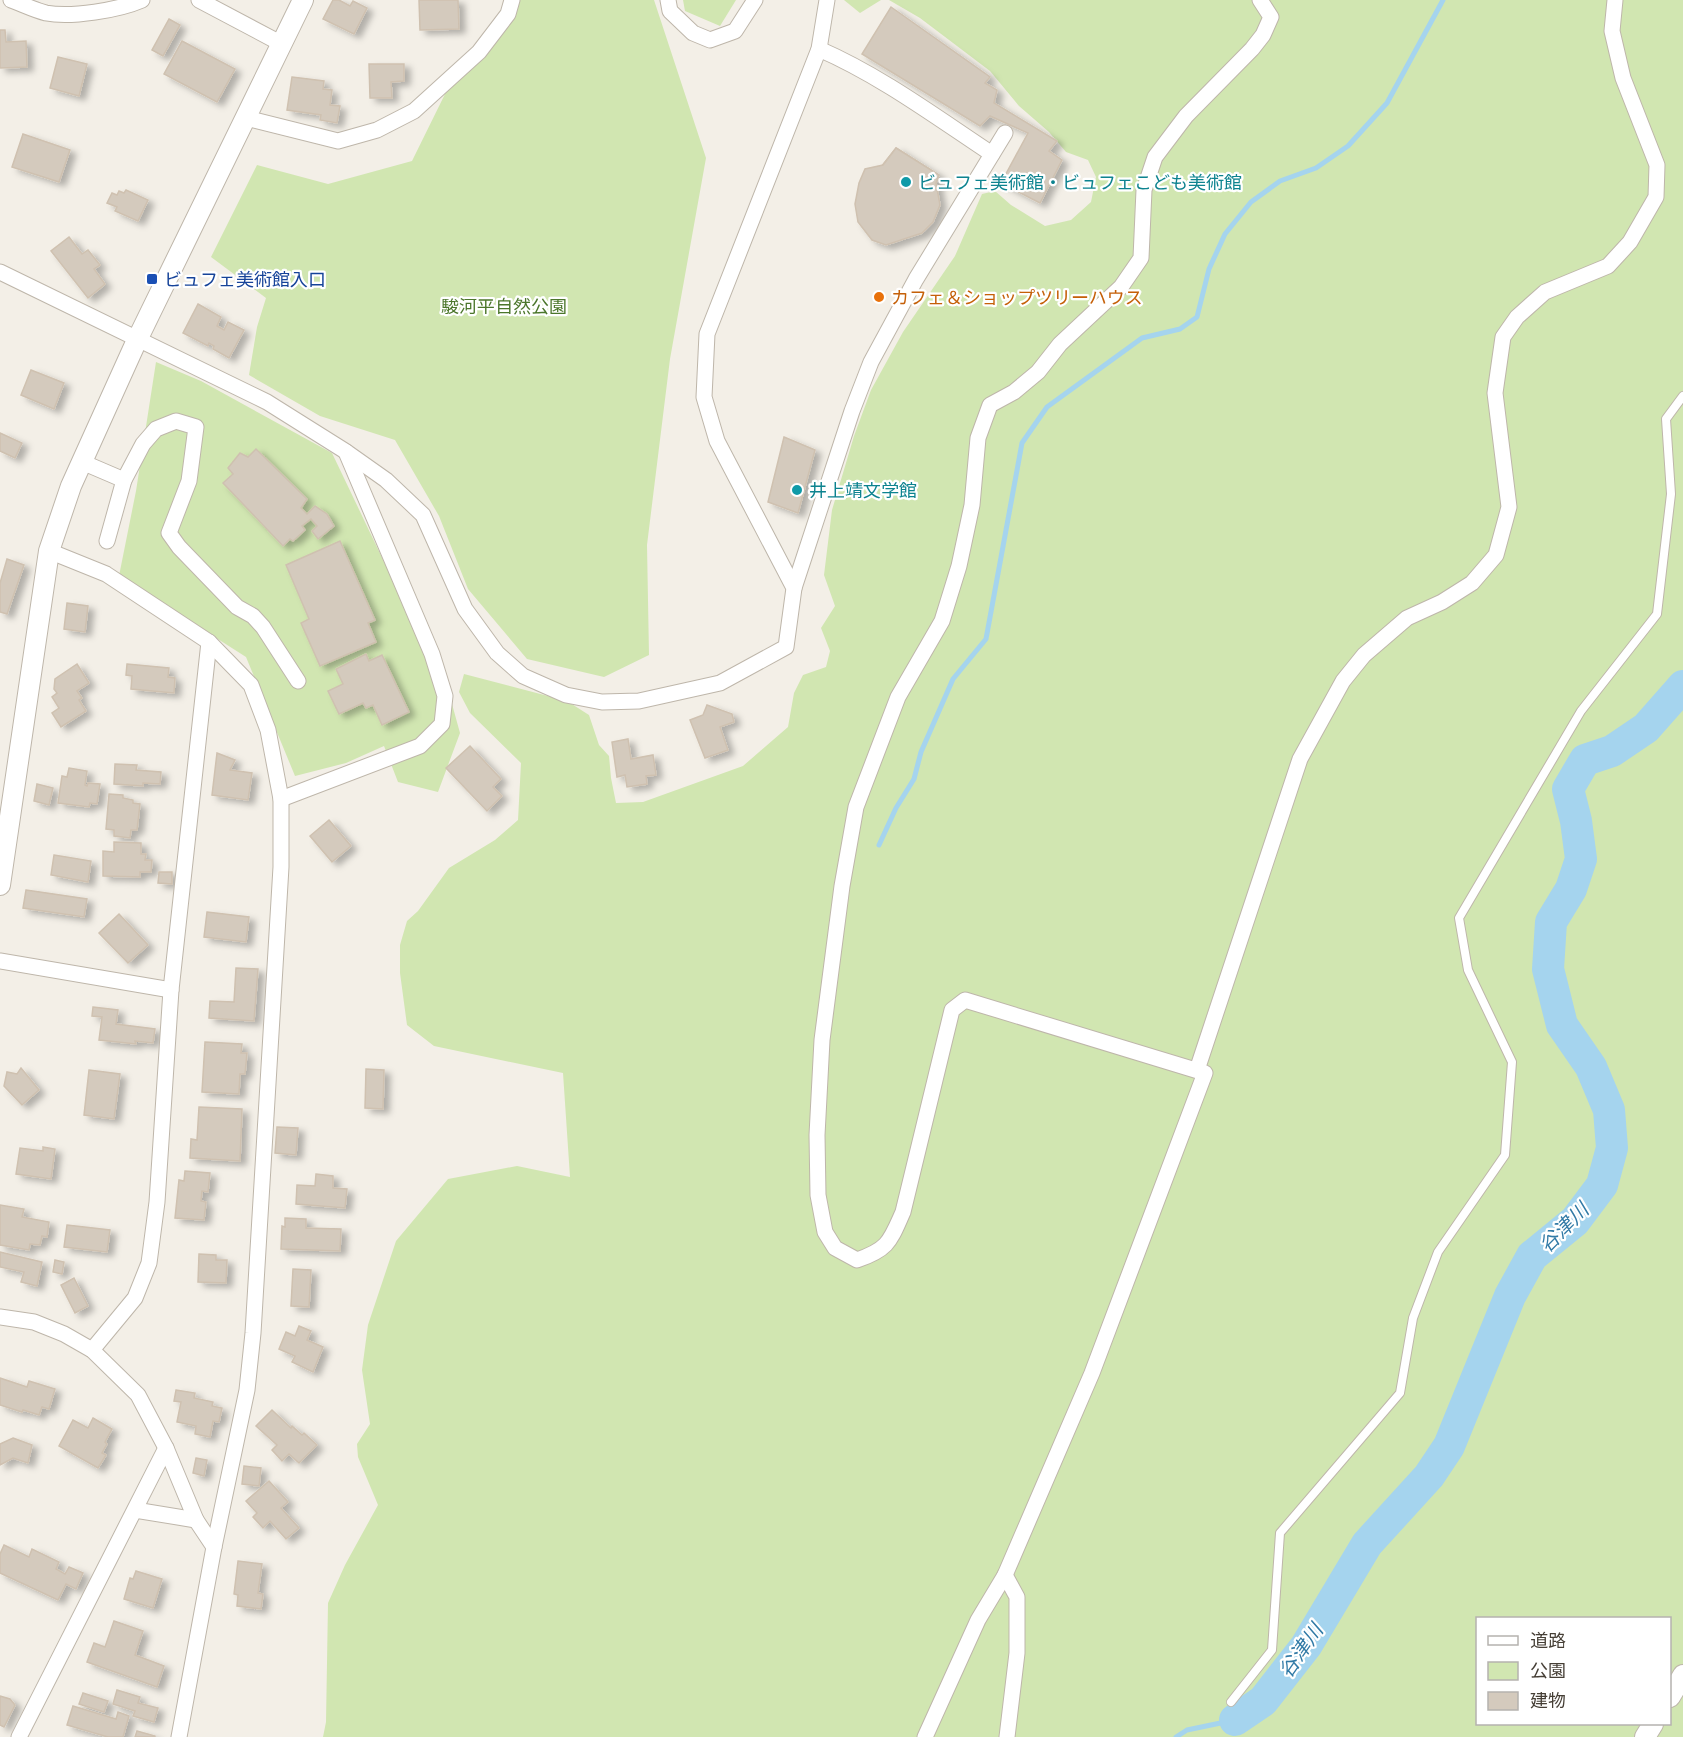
<svg xmlns="http://www.w3.org/2000/svg" width="1683" height="1737" viewBox="0 0 1683 1737" font-family="'Golos Text','Noto Sans JP',sans-serif">
  <style>
    .green { fill: #d1e6b1; fill-rule: evenodd }
    .lines { fill: none; stroke-linecap: round; stroke-linejoin: round }
    .stream { stroke: #a5d4ee; stroke-width: 5 }
    .river { stroke: #a5d4ee; stroke-width: 32 }
    .building { fill: #d4cabd; stroke: #cfc1b0; stroke-width: 1.5; filter: url(#shadow) }
    .service-casing { stroke: #beb6aa; stroke-width: 10 }
    .minor-casing { stroke: #beb6aa; stroke-width: 17 }
    .tertiary-casing { stroke: #beb6aa; stroke-width: 22 }
    .service { stroke: #fff; stroke-width: 8 }
    .minor { stroke: #fff; stroke-width: 15 }
    .tertiary { stroke: #fff; stroke-width: 20 }
    .culture-dot { fill: #0f9aa8; stroke: #fff; stroke-width: 2 }
    .transit-dot { fill: #1a4fb4; stroke: #fff; stroke-width: 2 }
    .food-dot { fill: #e8710a; stroke: #fff; stroke-width: 2 }
    .labels { text-anchor: middle; dominant-baseline: central; stroke-width: 4.5; stroke-linejoin: round; paint-order: stroke }
    .culture-label { font-size: 18px; fill: #0d838f; stroke: #fff; text-anchor: start }
    .transit-label { font-size: 18px; fill: #164399; stroke: #fff; text-anchor: start }
    .food-label { font-size: 18px; fill: #c56008; stroke: #fff; text-anchor: start }
    .park-label { font-size: 18px; fill: #4b762b; stroke: #fff }
    .water-label { font-size: 20px; font-style: italic; fill: #317aa6; stroke: #fff }
  </style>
  <defs>
    <filter id="shadow"><feDropShadow dx="6" dy="4" stdDeviation="3" flood-color="#0004"/></filter>
  </defs>
  <rect width="100%" height="100%" fill="#f3efe7"/>
  <!-- green -->
  <g class="green">
    <polygon points="510,0 654,0 706,158 670,359 647,545 649,655 604,677 527,659 468,589 439,516 395,440 320,416 249,375 257,327 266,298 211,257 257,165 328,184 412,161 446,92"/>
    <polygon points="683,0 736,0 720,26 685,11"/>
    <polygon points="844,0 881,0 860,13"/>
    <path d="M 889,0 L 1683,0 L 1683,1737 L 323,1737 L 326,1722 L 328,1603 L 345,1565 L 378,1505 L 358,1457 L 357,1444 L 370,1424 L 362,1370 L 368,1325 L 396,1241 L 448,1179 L 517,1166 L 570,1177 L 563,1073 L 434,1046 L 407,1025 L 400,973 L 400,945 L 407,921 L 418,911 L 449,868 L 495,840 L 518,820 L 521,763 L 470,713 L 459,692 L 464,674 L 567,701 L 589,715 L 599,745 L 609,756 L 611,778 L 616,803 L 643,802 L 743,766 L 788,727 L 794,693 L 803,675 L 826,667 L 830,651 L 821,628 L 835,606 L 824,575 L 832,510 L 854,436 L 871,390 L 903,332 L 955,256 L 982,194 L 995,191 L 1011,205 L 1045,226 L 1071,220 L 1091,202 L 1096,177 L 1088,160 L 1066,152 L 1049,132 L 1019,106 L 990,71 L 920,18 ZM 1478,1618 L 1670,1618 L 1670,1724 L 1478,1724 Z"/>
    <polygon points="156,362 201,381 332,453 452,704 460,733 438,792 398,782 384,746 346,763 295,776 246,657 119,576 136,491"/>
  </g>
  <g class="lines">
    <!-- stream -->
    <g class="stream">
      <polyline points="879,845 896,808 914,779 921,752 953,679 986,639 1022,443 1047,407 1142,338 1180,329 1197,317 1209,269 1225,234 1251,202 1280,181 1316,168 1348,146 1387,103 1443,0"/>
      <polyline points="1176,1737 1187,1730 1235,1720"/>
    </g>
    <!-- river -->
    <polyline class="river" points="1235,1720 1263,1701 1306,1646 1367,1544 1429,1476 1449,1446 1510,1296 1532,1256 1575,1221 1602,1185 1612,1148 1609,1110 1591,1067 1562,1025 1548,969 1551,922 1571,889 1581,859 1576,821 1568,789 1585,760 1612,751 1646,728 1683,686"/>
  </g>
  <!-- building -->
  <g class="building">
    <polygon points="333,0 339,0 350,6 353,1 367,8 354,34 323,19"/>
    <polygon points="419,0 458,0 459,29 420,30"/>
    <polygon points="891,7 990,77 985,83 997,90 994,103 1057,141 1049,151 1062,160 1040,203 1001,183 1028,133 990,116 980,126 862,54"/>
    <polygon points="169,19 180,25 163,56 152,50"/>
    <polygon points="0,30 5,30 6,42 26,41 27,67 0,68"/>
    <polygon points="182,41 235,69 217,102 164,74"/>
    <polygon points="58,57 87,64 79,96 50,88"/>
    <polygon points="369,64 404,64 404,81 391,82 392,98 370,98"/>
    <polygon points="292,77 324,81 323,89 332,90 330,105 340,106 337,123 320,120 321,115 287,110"/>
    <polygon points="23,134 70,150 59,182 12,167"/>
    <polygon points="896,148 939,175 925,211 876,235 873,177"/>
    <polygon points="896,148 939,175 936,183 940,205 933,222 922,233 886,245 872,240 858,222 855,204 859,183 865,169 883,165"/>
    <polygon points="126,190 148,200 138,221 115,211 117,207 107,203 112,193 117,195 119,191 124,193"/>
    <polygon points="69,237 82,254 88,250 100,265 94,269 105,284 88,298 51,251"/>
    <polygon points="198,304 221,317 217,326 224,330 228,322 244,330 229,358 213,349 214,346 209,343 208,346 183,333"/>
    <polygon points="31,370 64,383 54,409 21,395"/>
    <polygon points="0,433 22,443 15,458 0,451"/>
    <polygon points="784,437 815,450 798,513 768,502"/>
    <polygon points="256,449 307,499 301,508 307,514 315,506 327,514 334,526 318,539 312,531 317,526 311,519 302,526 305,530 293,541 290,539 283,546 223,483 233,474 228,468 240,453 248,457"/>
    <polygon points="340,541 375,620 368,623 376,642 320,666 301,623 309,619 286,565"/>
    <polygon points="7,559 24,565 7,614 0,612 0,583"/>
    <polygon points="67,603 88,606 85,632 64,629"/>
    <polygon points="366,654 369,661 382,655 409,712 382,725 373,705 366,708 363,703 339,714 328,691 343,684 336,669"/>
    <polygon points="77,664 89,683 77,691 82,698 79,700 86,711 61,727 52,713 59,708 52,697 57,693 54,689 55,679"/>
    <polygon points="127,664 169,668 168,677 175,678 174,693 131,689 132,676 126,675"/>
    <polygon points="707,705 732,714 734,722 720,727 728,750 705,758 690,720 703,715"/>
    <polygon points="628,739 631,759 653,755 656,775 646,776 647,784 627,787 625,775 617,777 612,742"/>
    <polygon points="470,746 501,779 493,787 502,796 487,811 446,768"/>
    <polygon points="217,753 235,760 230,770 252,773 248,800 212,795"/>
    <polygon points="115,764 137,765 136,770 161,772 160,784 143,783 143,786 114,784"/>
    <polygon points="69,768 87,771 85,785 87,786 88,783 100,784 97,804 90,803 89,807 58,803 62,776 67,777"/>
    <polygon points="37,784 53,788 49,805 34,801"/>
    <polygon points="109,794 123,795 123,798 133,800 133,803 140,804 137,830 131,830 130,838 114,836 114,830 106,829"/>
    <polygon points="329,820 351,846 332,862 310,836"/>
    <polygon points="114,842 141,843 141,854 146,854 145,860 152,860 151,872 140,872 140,877 103,876 103,851 114,852"/>
    <polygon points="54,855 91,861 88,882 51,875"/>
    <polygon points="159,872 172,872 172,884 158,883"/>
    <polygon points="26,890 87,899 84,917 23,908"/>
    <polygon points="207,912 249,917 246,942 204,937"/>
    <polygon points="119,914 148,945 128,963 99,933"/>
    <polygon points="236,968 258,969 254,1021 209,1018 210,1001 234,1002"/>
    <polygon points="93,1007 118,1010 116,1024 155,1029 153,1043 135,1041 136,1044 99,1040 102,1017 92,1016"/>
    <polygon points="205,1042 242,1044 241,1053 247,1053 245,1074 240,1074 239,1094 202,1092"/>
    <polygon points="21,1068 39,1090 22,1105 4,1086 7,1072 17,1074"/>
    <polygon points="366,1069 384,1070 383,1109 365,1108"/>
    <polygon points="89,1070 120,1074 114,1119 84,1115"/>
    <polygon points="199,1107 242,1109 240,1161 190,1158 191,1139 197,1140"/>
    <polygon points="277,1127 298,1128 296,1155 275,1153"/>
    <polygon points="43,1147 55,1149 51,1179 16,1174 20,1148 43,1151"/>
    <polygon points="185,1171 210,1173 208,1192 202,1191 201,1201 206,1202 204,1220 175,1218 179,1180 184,1181"/>
    <polygon points="316,1174 333,1176 333,1188 347,1189 345,1208 296,1204 297,1185 315,1186"/>
    <polygon points="0,1205 24,1209 22,1217 49,1222 47,1237 42,1236 40,1245 30,1244 29,1250 0,1245"/>
    <polygon points="285,1218 306,1219 306,1228 341,1229 340,1251 281,1249 282,1226 285,1227"/>
    <polygon points="67,1225 110,1230 107,1252 64,1247"/>
    <polygon points="0,1252 42,1262 37,1286 21,1282 24,1272 0,1267"/>
    <polygon points="199,1254 216,1255 216,1260 227,1260 226,1283 198,1282"/>
    <polygon points="55,1260 64,1262 62,1274 53,1272"/>
    <polygon points="293,1269 311,1270 309,1307 291,1306"/>
    <polygon points="74,1278 88,1306 75,1313 61,1285"/>
    <polygon points="299,1326 311,1331 307,1340 323,1347 313,1372 292,1362 295,1356 279,1349 286,1332 295,1336"/>
    <polygon points="0,1378 27,1387 29,1381 55,1389 49,1409 42,1407 39,1415 23,1410 22,1412 0,1405"/>
    <polygon points="176,1390 195,1393 194,1398 213,1402 212,1406 222,1408 219,1422 213,1421 210,1437 195,1434 196,1426 177,1422 181,1402 174,1401"/>
    <polygon points="272,1410 291,1428 292,1426 302,1435 304,1433 317,1445 299,1463 289,1454 282,1461 272,1450 277,1445 256,1426"/>
    <polygon points="93,1418 112,1429 105,1442 107,1444 102,1453 106,1455 98,1468 59,1446 73,1420 88,1428"/>
    <polygon points="13,1438 32,1445 28,1463 13,1458 0,1465 0,1444"/>
    <polygon points="196,1458 207,1460 204,1476 193,1473"/>
    <polygon points="244,1466 261,1468 259,1486 242,1484"/>
    <polygon points="269,1481 288,1502 281,1508 299,1528 286,1539 270,1521 263,1528 253,1517 257,1513 246,1501"/>
    <polygon points="4,1545 29,1557 32,1549 59,1562 56,1569 65,1574 69,1567 83,1573 76,1589 66,1584 58,1600 0,1573 0,1554"/>
    <polygon points="238,1561 262,1564 258,1593 263,1594 261,1609 237,1606 238,1595 234,1594"/>
    <polygon points="136,1571 162,1579 153,1608 124,1599 130,1578 133,1579"/>
    <polygon points="114,1621 143,1631 135,1655 164,1666 157,1687 87,1662 94,1643 105,1647"/>
    <polygon points="117,1690 140,1697 138,1703 158,1708 154,1722 133,1716 135,1711 113,1704"/>
    <polygon points="83,1693 108,1701 104,1712 79,1704"/>
    <polygon points="0,1696 10,1699 15,1705 4,1727 0,1725"/>
    <polygon points="73,1706 116,1719 118,1712 129,1716 123,1737 108,1737 67,1725"/>
    <polygon points="137,1731 155,1736 155,1737 135,1737"/>
  </g>
  <g class="lines">
    <!-- service casing -->
    <g class="service-casing">
      <polyline id="service" points="1231,1702 1272,1650 1280,1533 1400,1393 1413,1318 1438,1252 1505,1155 1512,1062 1468,970 1459,918 1581,711 1657,614 1671,494 1666,419 1683,396"/>
    </g>
    <!-- minor casing -->
    <g class="minor-casing">
      <g id="minor">
        <path d="M 11,0 C 22,4 34,10 46,13 C 71,18 119,10 142,0"/>
        <polyline points="199,0 282,44"/>
        <polyline points="668,0 670,11 693,33 710,40 735,31 755,0"/>
        <path d="M 819,49 C 881,76 936,117 992,154"/>
        <polyline points="246,118 338,141 377,130 414,111 479,52 508,14 512,0"/>
        <polyline points="0,272 267,402 345,451 386,480 423,515 465,609 497,653 523,676 566,695 602,702 639,701 720,683 786,647 794,588 717,441 704,397 707,334 819,49 827,0"/>
        <polyline points="82,462 124,480 107,541"/>
        <polyline points="124,480 143,444 156,429 176,421 196,427 189,481 169,533 179,547 237,607 253,616 263,627 298,681"/>
        <polyline points="49,551 106,574 209,642 251,685 268,730 281,799 281,867 253,1333 247,1390 214,1547 179,1737"/>
        <polyline points="794,588 852,411 871,362 916,279 1005,133"/>
        <polyline points="281,799 420,746 442,724 445,696 432,654 346,452"/>
        <polyline points="0,961 171,990"/>
        <polyline points="1197,1070 1300,759 1343,681 1364,655 1407,618 1442,602 1472,583 1496,555 1509,507 1495,393 1503,337 1517,317 1545,292 1608,266 1630,242 1656,197 1657,165 1623,78 1612,31 1615,0"/>
        <polyline points="0,1317 34,1322 64,1334 92,1350 138,1395 166,1448 196,1520 214,1547"/>
        <polyline points="92,1350 135,1298 149,1263 157,1202 171,990 209,642"/>
        <polyline points="135,1510 196,1520"/>
        <polyline points="1005,1575 1017,1597 1017,1653 1007,1737"/>
        <polyline points="19,1737 166,1448"/>
        <path d="M 925,1737 L 978,1620 L 1005,1575 L 1092,1373 L 1205,1073 L 965,1000 L 952,1010 L 903,1212 C 890,1241 889,1249 857,1260 L 835,1248 L 825,1232 L 818,1195 L 817,1135 L 822,1040 L 842,886 L 856,807 L 898,697 L 942,621 L 959,566 L 972,505 L 978,438 L 990,405 L 1014,392 L 1038,372 L 1060,344 L 1121,287 L 1141,258 L 1144,190 L 1155,157 L 1186,116 L 1252,49 L 1263,35 L 1271,17 L 1260,0"/>
      </g>
    </g>
    <!-- tertiary casing -->
    <g class="tertiary-casing">
      <g id="tertiary">
        <polyline points="0,885 49,551 71,486 137,340 303,0"/>
        <polyline points="1670,1697 1683,1675"/>
        <polyline points="1645,1737 1653,1724"/>
      </g>
    </g>
    <!-- service -->
    <use href="#service" class="service"/>
    <!-- minor -->
    <use href="#minor" class="minor"/>
    <!-- tertiary -->
    <use href="#tertiary" class="tertiary"/>
  </g>
  <!-- markers -->
  <g class="culture-dot">
    <circle cx="906" cy="182" r="6"/>
    <circle cx="797" cy="490" r="6"/>
  </g>
  <rect class="transit-dot" x="146" y="273" width="12" height="12" rx="3"/>
  <circle class="food-dot" cx="879" cy="297" r="6"/>
  <g class="labels">
    <!-- culture labels -->
    <g class="culture-label">
      <text x="918" y="182">ビュフェ美術館・ビュフェこども美術館</text>
      <text x="809" y="490">井上靖文学館</text>
    </g>
    <!-- transit labels -->
    <g class="transit-label">
      <text x="164" y="279">ビュフェ美術館入口</text>
    </g>
    <!-- food labels -->
    <g class="food-label">
      <text x="891" y="297">カフェ＆ショップツリーハウス</text>
    </g>
    <!-- park labels -->
    <g class="park-label">
      <text x="504" y="306">駿河平自然公園</text>
    </g>
    <!-- water labels -->
    <g class="water-label">
      <text transform="translate(1563 1227) rotate(-45)">谷津川</text>
      <text transform="translate(1300 1650) rotate(-55)">谷津川</text>
    </g>
  </g>
  <!-- legend -->
  <rect x="1476" y="1617" width="195" height="108" fill="#ffffff" stroke="#b5b2af" stroke-width="1.5"/>
  <rect x="1488" y="1636" width="30" height="9" fill="#ffffff" stroke="#b5b2af" stroke-width="1.5"/>
  <text x="1530" y="1647" font-size="18" fill="#463f36">道路</text>
  <rect x="1488" y="1662" width="30" height="18" fill="#d1e6b1" stroke="#b5b2af" stroke-width="1.5"/>
  <text x="1530" y="1677" font-size="18" fill="#463f36">公園</text>
  <rect x="1488" y="1692" width="30" height="18" fill="#d4cabd" stroke="#b5b2af" stroke-width="1.5"/>
  <text x="1530" y="1707" font-size="18" fill="#463f36">建物</text>
</svg>
